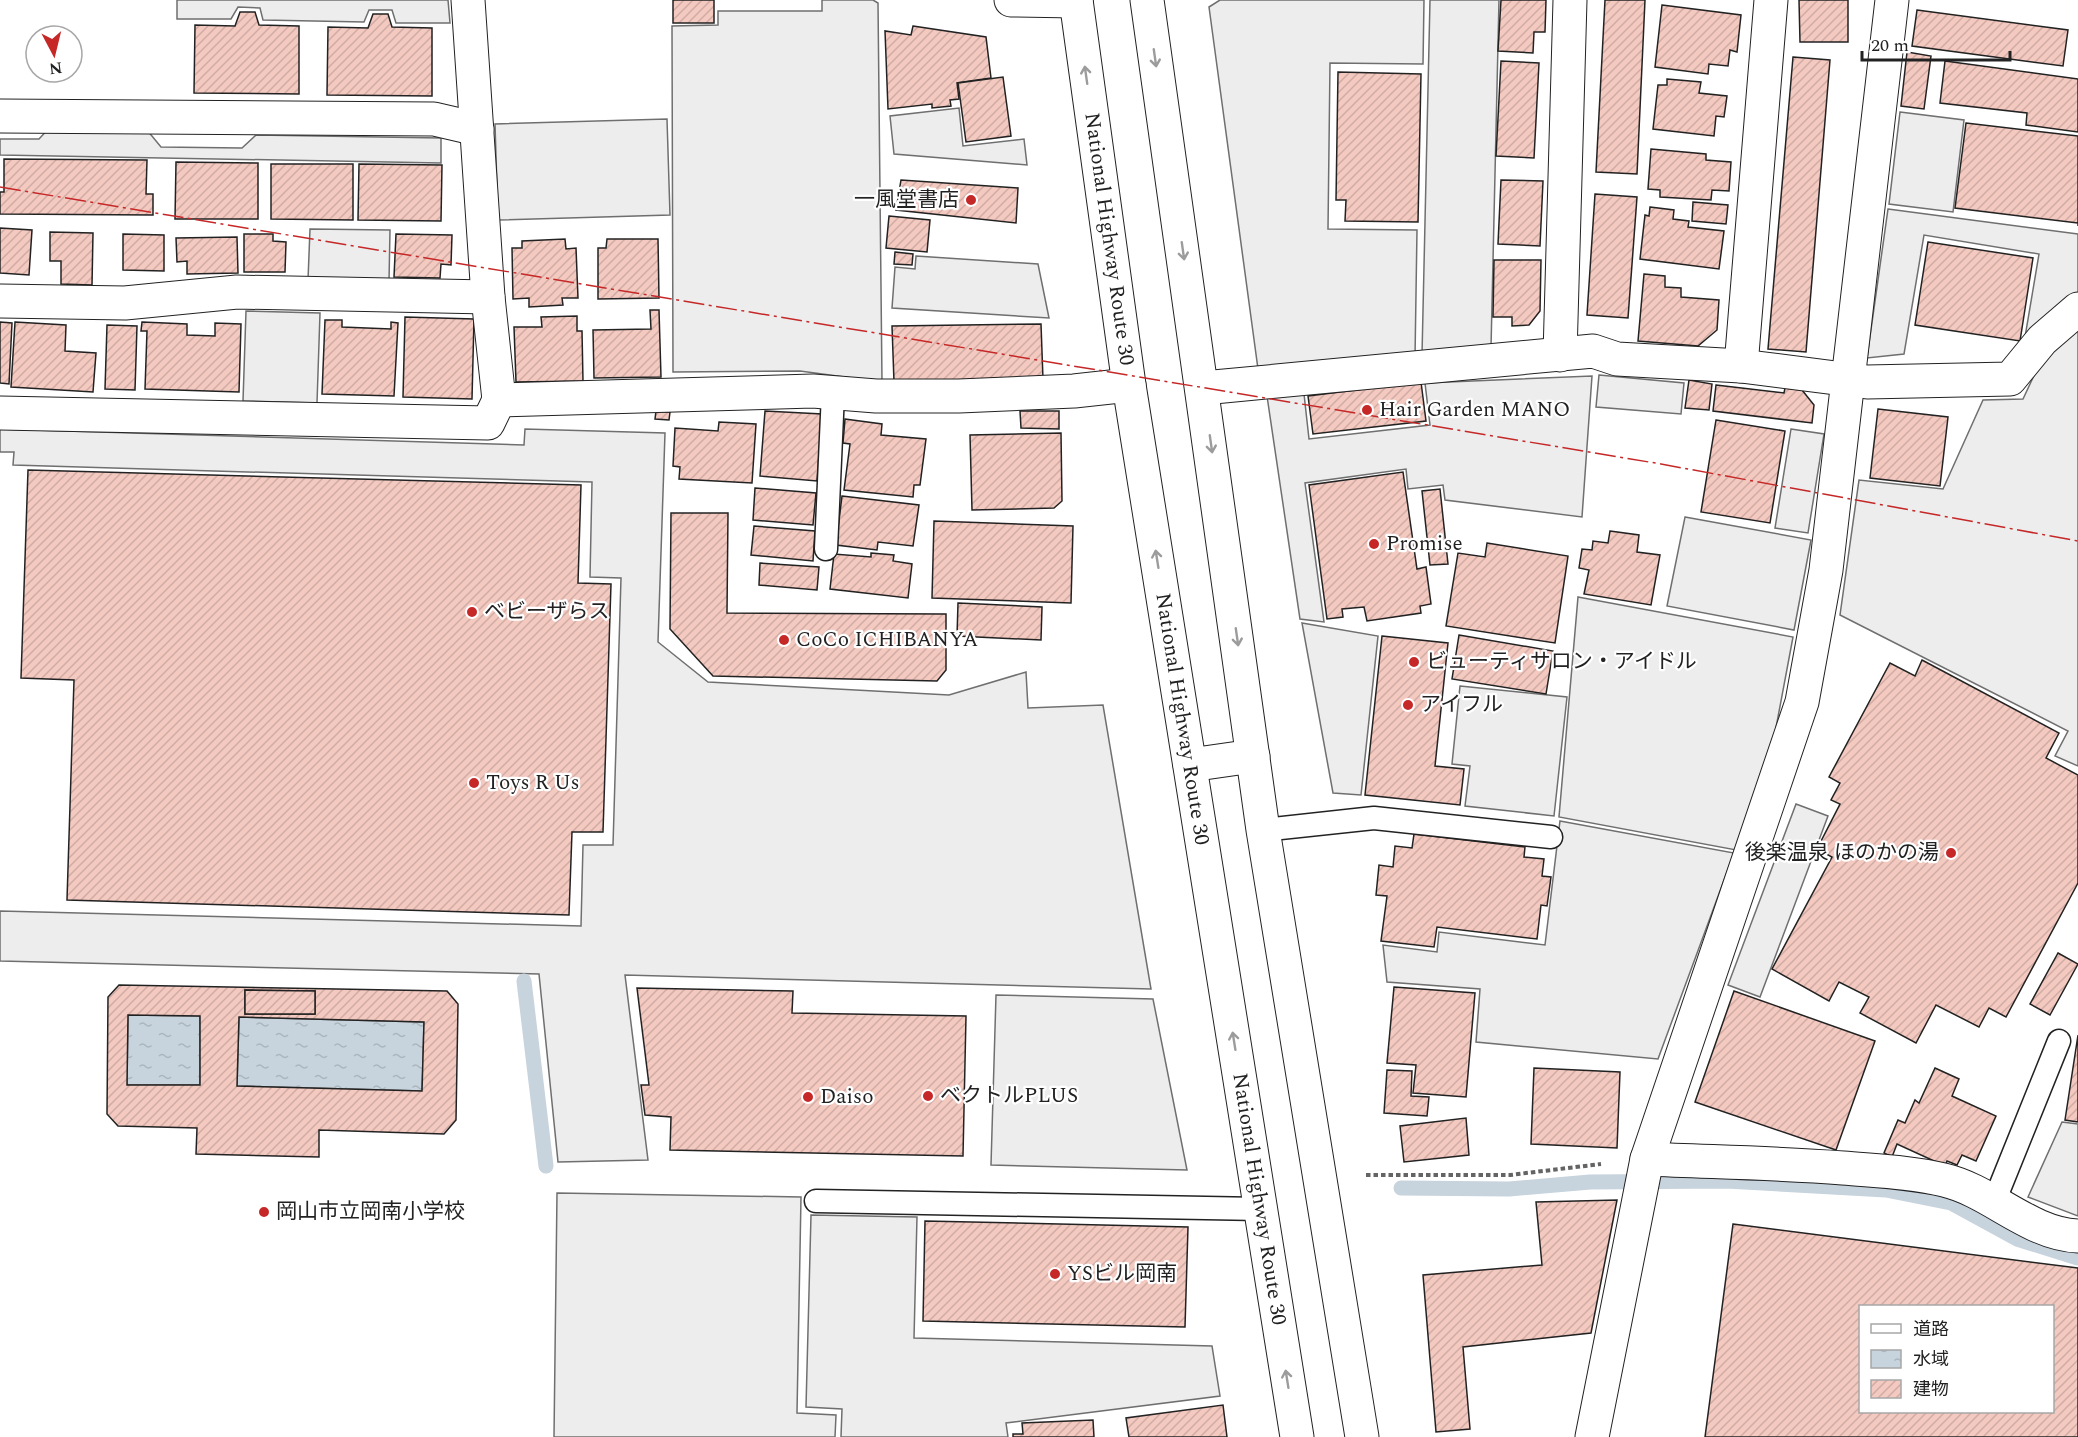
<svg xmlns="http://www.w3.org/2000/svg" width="2078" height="1437" viewBox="0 0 2078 1437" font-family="Spectral,'Noto Sans JP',serif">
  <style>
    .parking { fill: #ededed; stroke: #6f6f6f; stroke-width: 1.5 }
    .water { fill: url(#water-ripples); stroke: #6f6f6f; stroke-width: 1.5 }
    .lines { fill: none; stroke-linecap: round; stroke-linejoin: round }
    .stream { stroke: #c7d3dd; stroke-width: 15 }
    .building { fill: url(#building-hatch); stroke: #222; stroke-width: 1.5; fill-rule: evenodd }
    .lane-casing { stroke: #222; stroke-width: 25 }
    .street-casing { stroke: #222; stroke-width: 35 }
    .highway-casing { stroke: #222; stroke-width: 35 }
    .path { stroke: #646464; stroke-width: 4; stroke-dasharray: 4.5 3; stroke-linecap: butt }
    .lane { stroke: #fff; stroke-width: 22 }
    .street { stroke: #fff; stroke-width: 33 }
    .highway { stroke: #fff; stroke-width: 33 }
    .power { stroke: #c62828; stroke-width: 1.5; stroke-dasharray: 21 4.5 3 4.5; stroke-linecap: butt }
    .oneway { stroke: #9c9c9c }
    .poi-dot { fill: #c62828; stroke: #fff; stroke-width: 2 }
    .labels { text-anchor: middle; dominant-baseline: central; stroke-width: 4.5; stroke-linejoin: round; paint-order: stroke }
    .poi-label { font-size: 21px; fill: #222; stroke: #fff; text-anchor: start }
    .street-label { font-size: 21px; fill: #222; stroke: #fff }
  </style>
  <defs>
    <pattern id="water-ripples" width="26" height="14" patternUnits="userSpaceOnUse" patternTransform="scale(1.5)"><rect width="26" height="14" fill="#c7d3dd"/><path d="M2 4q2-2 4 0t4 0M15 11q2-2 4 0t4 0" fill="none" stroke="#abb5bd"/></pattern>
    <pattern id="building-hatch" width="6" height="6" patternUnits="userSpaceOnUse" patternTransform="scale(1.5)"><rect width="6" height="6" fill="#f3c9c0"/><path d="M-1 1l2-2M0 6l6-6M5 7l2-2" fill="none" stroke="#d0aca5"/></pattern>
  </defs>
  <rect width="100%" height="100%" fill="#fff"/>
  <!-- parking -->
  <g class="parking">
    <polygon points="177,0 448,0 450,23 396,23 392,10 369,10 364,22 263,20 260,8 238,7 231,19 177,19"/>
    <polygon points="822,0 873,0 878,3 882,382 800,371 673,372 672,26 718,25 718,11 822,11"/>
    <polygon points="1220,0 1424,0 1423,64 1330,63 1328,229 1417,230 1415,358 1258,369 1209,7"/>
    <polygon points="1430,0 1499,0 1491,348 1422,355"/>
    <polygon points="959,108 963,146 1024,139 1027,165 894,154 890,116"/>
    <polygon points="1900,112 1964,120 1953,212 1889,204"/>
    <polygon points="667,119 670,215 498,220 495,124"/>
    <polygon points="51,126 147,130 161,147 242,148 256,135 441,138 441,163 0,155 0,139 39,139"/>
    <polygon points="1888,209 2078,234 2078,298 2024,343 2039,254 1924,235 1904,354 1867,358"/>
    <polygon points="310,229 390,230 389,282 308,280"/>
    <polygon points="916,256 1038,264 1049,318 892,308 895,267 915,269"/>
    <polygon points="246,311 320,313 317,403 243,401"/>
    <polygon points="2078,328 2078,766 2055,756 2068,731 1840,615 1859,480 1943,489 1983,400 2023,399 2038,367"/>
    <polygon points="1599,375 1684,383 1681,414 1596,407"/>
    <polygon points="1592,376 1582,517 1445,500 1443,485 1408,489 1406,469 1305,483 1324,622 1300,619 1267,396 1304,394 1309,439 1430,425 1425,383"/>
    <polygon points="0,429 524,445 525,429 665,433 658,642 708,682 949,695 1026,672 1028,708 1103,705 1151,989 625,975 648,1160 558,1162 539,974 0,961 0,911 581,926 583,845 613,845 621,578 590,577 592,482 13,465 14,452 0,452"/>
    <polygon points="1791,429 1824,434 1808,533 1775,528"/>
    <polygon points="1685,517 1811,540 1794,630 1667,606"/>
    <polygon points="1578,597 1793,637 1775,733 1736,850 1559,817"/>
    <polygon points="1302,623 1378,636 1361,795 1333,793"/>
    <polygon points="1460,686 1567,697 1554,816 1465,806 1470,766 1452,764"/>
    <polygon points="1796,804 1828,816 1760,997 1728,985"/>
    <polygon points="1560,821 1734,853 1658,1059 1476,1042 1480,989 1387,982 1383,945 1437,952 1439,932 1545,945"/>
    <polygon points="996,995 1153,999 1187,1170 991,1165"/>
    <polygon points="2062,1122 2078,1124 2078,1216 2028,1197"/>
    <polygon points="557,1193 801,1197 797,1413 836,1415 835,1437 554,1437"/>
    <polygon points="811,1215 917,1217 914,1338 1212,1346 1220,1396 1006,1423 1008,1437 841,1437 842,1409 806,1407"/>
  </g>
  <!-- water -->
  <g class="water">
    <polygon points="128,1015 200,1016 200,1085 127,1085"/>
    <polygon points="239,1017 424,1022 422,1091 237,1086"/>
  </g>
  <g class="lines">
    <!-- stream -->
    <g class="stream">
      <polyline points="524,981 546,1166"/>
      <polyline points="1401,1188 1509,1189 1590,1182 1727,1181 1886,1190 1951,1203 2017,1239 2078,1258"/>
    </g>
  </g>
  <!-- building -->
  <g class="building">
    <rect x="673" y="0" width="41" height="23"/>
    <polygon points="1501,0 1546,0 1545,32 1534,32 1533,53 1498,51"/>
    <polygon points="1605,0 1645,0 1637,174 1596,172"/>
    <polygon points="1799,0 1848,0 1848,42 1800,42"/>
    <polygon points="1662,5 1741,15 1737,52 1730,50 1728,66 1709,64 1708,74 1655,67"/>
    <polygon points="1917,10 2068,30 2063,66 1912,46"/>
    <polygon points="240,12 255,12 259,25 299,26 299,94 194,93 195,25 235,26"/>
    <polygon points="373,14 388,14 392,27 432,28 432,96 327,95 328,27 368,28"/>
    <polygon points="913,26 986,37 991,78 957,83 959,99 950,100 951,106 932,108 932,104 888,109 885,31 911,35"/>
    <polygon points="1907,52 1931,56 1924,109 1901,106"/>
    <polygon points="1793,57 1830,60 1806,352 1768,349"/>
    <polygon points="1501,61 1539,63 1534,158 1496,156"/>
    <polygon points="1945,61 2078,79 2078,132 2026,125 2027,113 1940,103"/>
    <polygon points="1338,72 1421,74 1418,222 1345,221 1346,200 1336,200"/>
    <polygon points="1003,77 1011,136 966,142 958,83"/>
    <polygon points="1667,79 1701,82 1699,93 1727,96 1724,117 1716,116 1714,136 1653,129 1658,85 1667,85"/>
    <polygon points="1966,123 2078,136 2078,226 2078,223 1955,208"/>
    <polygon points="1651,149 1706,154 1706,160 1731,162 1729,191 1712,190 1711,200 1660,197 1660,190 1648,189"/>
    <polygon points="4,159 147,160 146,194 153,194 153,215 0,214 0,192 4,192"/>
    <polygon points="176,162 258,163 258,219 175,219"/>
    <polygon points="271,164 353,164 353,220 271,219"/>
    <polygon points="359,164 442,165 441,221 358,220"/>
    <polygon points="901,180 1018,188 1016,223 896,210"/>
    <polygon points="1501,180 1543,181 1540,246 1498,244"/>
    <polygon points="1595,194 1637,197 1628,318 1587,315"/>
    <polygon points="1693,202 1728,205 1726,224 1692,221"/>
    <polygon points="1650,207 1674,210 1673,219 1689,221 1688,227 1724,231 1719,269 1640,259 1645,215 1649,216"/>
    <polygon points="889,216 930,220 927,252 886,248"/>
    <polygon points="0,228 32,230 29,275 0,273"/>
    <polygon points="50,232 93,233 92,285 61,284 61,261 50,261"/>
    <polygon points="123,234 164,235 164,271 123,270"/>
    <polygon points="244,234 273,234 273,241 286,242 285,272 244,272"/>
    <polygon points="396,234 452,235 451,265 441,264 440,278 394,277"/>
    <polygon points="237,237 238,273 187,274 187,261 177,262 176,238"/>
    <polygon points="565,239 566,249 576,248 578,298 562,298 563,305 529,307 529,298 513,299 512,248 522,248 522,241"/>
    <polygon points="607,239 658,239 659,298 598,299 598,248 606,248"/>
    <polygon points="1928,242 2033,258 2020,341 1915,325"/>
    <polygon points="895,252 913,254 912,265 894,264"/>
    <polygon points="1494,260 1541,260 1540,311 1529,325 1512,326 1512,317 1493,317"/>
    <polygon points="1644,274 1665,276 1665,287 1681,288 1681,297 1719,300 1717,330 1698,346 1638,341"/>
    <polygon points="650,310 659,310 661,377 594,378 593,330 651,329"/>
    <polygon points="577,316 577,331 582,331 583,381 516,382 514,327 542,327 541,317"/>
    <polygon points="405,317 474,319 472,399 403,397"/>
    <polygon points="325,320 342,320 342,327 391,329 391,322 398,323 394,396 322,394"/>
    <polygon points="0,322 12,323 9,384 0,383"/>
    <polygon points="15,322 66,325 65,351 96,353 93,392 11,387"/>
    <polygon points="142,322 187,324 187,335 215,336 215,323 241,324 239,392 145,389 147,331 141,331"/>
    <polygon points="1041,324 1043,379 894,382 892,326"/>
    <polygon points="107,325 137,326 135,390 105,389"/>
    <polygon points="1689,380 1712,384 1709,410 1685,408"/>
    <polygon points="1421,382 1426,421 1313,434 1308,396"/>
    <polygon points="1716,385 1784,393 1785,388 1802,390 1814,405 1812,423 1713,411"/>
    <polygon points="1878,409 1948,417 1940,486 1870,478"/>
    <polygon points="656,411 670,412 669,420 655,419"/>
    <polygon points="765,411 822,414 817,481 760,476"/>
    <polygon points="1020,411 1059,411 1059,429 1021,428"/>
    <polygon points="845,419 882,424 881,435 926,439 920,485 914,485 913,497 844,490 850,444 843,443"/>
    <polygon points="1716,420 1785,431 1770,523 1701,512"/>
    <polygon points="719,422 756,424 752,483 679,479 680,467 673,466 675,428 718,431"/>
    <polygon points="1061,433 1062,501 1054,508 972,510 970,435"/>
    <polygon points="28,470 581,485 578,583 611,584 603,832 572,832 569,915 67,900 74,680 21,678"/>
    <polygon points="1403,472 1417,569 1426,567 1431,604 1420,606 1421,613 1367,621 1364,607 1342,609 1343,617 1327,619 1309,485"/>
    <polygon points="755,488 816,493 813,525 753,520"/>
    <polygon points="1440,489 1448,564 1430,565 1422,491"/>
    <polygon points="842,496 919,505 913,546 878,542 877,550 836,545"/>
    <polygon points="671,513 728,513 727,613 946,614 946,670 937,681 713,676 670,629"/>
    <polygon points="934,521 1073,526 1071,603 932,598"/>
    <polygon points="754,526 815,531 813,561 751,555"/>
    <polygon points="1610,531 1639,535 1637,552 1660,555 1651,605 1584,594 1589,570 1579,568 1582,549 1592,550 1593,541 1608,543"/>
    <polygon points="1487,543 1568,556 1555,643 1446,626 1458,553 1485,557"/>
    <polygon points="871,553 894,555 893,561 912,564 908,598 830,589 834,554 871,557"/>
    <polygon points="760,563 819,567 817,590 759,585"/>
    <polygon points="958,603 1042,607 1041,640 957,636"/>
    <polygon points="1459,635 1553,651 1546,694 1452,679"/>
    <polygon points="1382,636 1448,643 1435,766 1464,769 1460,805 1365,795"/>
    <polygon points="1922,660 2059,733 2046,758 2078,775 2078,883 2006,1017 1989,1008 1979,1027 1936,1005 1916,1043 1860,1013 1869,997 1839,982 1829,1001 1772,969 1832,857 1817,849 1840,804 1831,800 1840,783 1829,777 1890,663 1915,676"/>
    <polygon points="1414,834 1525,847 1524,857 1544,859 1542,876 1551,877 1547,906 1541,905 1537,939 1437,927 1434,947 1381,941 1387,896 1376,895 1379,865 1393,867 1395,846 1412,848"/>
    <polygon points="2058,953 2078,964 2050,1015 2030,1004"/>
    <path d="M 119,985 L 447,991 L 458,1004 L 456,1120 L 444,1134 L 319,1130 L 319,1157 L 196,1154 L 197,1128 L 118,1126 L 107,1114 L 108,997 ZM 245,990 L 315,991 L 315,1014 L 245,1014 ZM 128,1015 L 200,1016 L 200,1085 L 127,1085 ZM 239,1017 L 424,1022 L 422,1091 L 237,1086 Z"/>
    <polygon points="1394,987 1475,993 1466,1097 1413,1093 1416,1065 1387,1063"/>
    <polygon points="637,988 793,991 792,1013 966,1016 963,1156 670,1150 671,1117 645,1115 641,1085 649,1085"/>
    <polygon points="245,990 315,991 315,1014 245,1014"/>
    <polygon points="1734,991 1875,1041 1836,1150 1695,1102"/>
    <polygon points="2078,1035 2078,1122 2065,1120"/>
    <polygon points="1534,1068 1620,1072 1617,1148 1531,1144"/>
    <polygon points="1935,1068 1959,1079 1952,1096 1996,1116 1976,1161 1962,1155 1957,1165 1947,1161 1945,1166 1897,1144 1892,1157 1884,1153 1898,1120 1905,1123 1915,1100 1919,1103"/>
    <polygon points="1387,1070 1412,1071 1411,1096 1429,1097 1427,1116 1384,1113"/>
    <polygon points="1466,1118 1469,1155 1404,1162 1400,1126"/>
    <polygon points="1617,1200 1591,1333 1463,1347 1470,1429 1436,1432 1423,1275 1542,1265 1536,1202"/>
    <polygon points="925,1221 1188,1227 1185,1327 923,1321"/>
    <path d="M 1733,1224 L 2078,1268 L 2078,1437 L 1705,1437 ZM 1860,1306 L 2052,1306 L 2052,1412 L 1860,1412 Z"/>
    <polygon points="1223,1405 1227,1437 1129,1437 1126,1418"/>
    <polygon points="1093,1420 1094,1437 1013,1437 1013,1434 1023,1434 1022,1423"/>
  </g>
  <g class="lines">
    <!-- lane casing -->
    <g class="lane-casing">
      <g id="lane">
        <polyline points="826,549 833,393"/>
        <polyline points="1263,830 1374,818 1551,837"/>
        <polyline points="816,1201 1260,1209"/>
        <polyline points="1994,1202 2059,1041"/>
      </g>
    </g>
    <!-- street casing -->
    <g class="street-casing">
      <g id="street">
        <polyline points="1011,0 1076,1"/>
        <polyline points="0,116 434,119 477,129"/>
        <polyline points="0,301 125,303 237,292 488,297"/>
        <polyline points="1560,355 1570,0"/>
        <polyline points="1741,366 1771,0"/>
        <polyline points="1203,388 1593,351 1617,359 1741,366 1867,382 2010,379 2042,340 2078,309"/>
        <polyline points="499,400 813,391 876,396 959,396 1074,391 1129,385"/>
        <polyline points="0,413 488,423 499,400 488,297 468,0"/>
        <path d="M 1647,1159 C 1712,1162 1778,1163 1843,1168 C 1877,1171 1911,1172 1944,1180 C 1991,1191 2029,1234 2078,1236"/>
        <polyline points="1592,1437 1647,1159 1802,702 1826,570 1892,0"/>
      </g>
    </g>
    <!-- highway casing -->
    <g class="highway-casing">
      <g id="highway">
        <polyline points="1076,0 1129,385 1297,1437"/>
        <polyline points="1147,0 1263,830 1362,1437"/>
        <polyline points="1190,765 1253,756"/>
      </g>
    </g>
    <!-- path -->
    <polyline class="path" points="1366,1175 1510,1175 1601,1164"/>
    <!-- lane -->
    <use href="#lane" class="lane"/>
    <!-- street -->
    <use href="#street" class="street"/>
    <!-- highway -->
    <use href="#highway" class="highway"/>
    <!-- power -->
    <polyline class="power" points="0,187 1661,464 2078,541"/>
  </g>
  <!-- one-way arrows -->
  <defs><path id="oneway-shaft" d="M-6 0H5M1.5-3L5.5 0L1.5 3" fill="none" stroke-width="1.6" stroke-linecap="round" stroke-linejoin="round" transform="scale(1.5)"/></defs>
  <g class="oneway">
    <use href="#oneway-shaft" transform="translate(1155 58) rotate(82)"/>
    <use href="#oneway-shaft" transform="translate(1086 75) rotate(-98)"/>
    <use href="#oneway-shaft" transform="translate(1183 251) rotate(82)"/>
    <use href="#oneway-shaft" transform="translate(1211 444) rotate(82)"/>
    <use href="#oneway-shaft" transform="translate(1157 559) rotate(-99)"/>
    <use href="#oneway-shaft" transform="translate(1237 637) rotate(82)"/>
    <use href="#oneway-shaft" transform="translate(1234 1041) rotate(-99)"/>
    <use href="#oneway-shaft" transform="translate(1287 1379) rotate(-99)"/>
  </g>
  <!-- markers -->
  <g class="poi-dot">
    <circle cx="971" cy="200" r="6"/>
    <circle cx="1367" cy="410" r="6"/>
    <circle cx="1374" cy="544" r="6"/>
    <circle cx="472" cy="612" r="6"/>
    <circle cx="784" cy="640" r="6"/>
    <circle cx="1414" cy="662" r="6"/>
    <circle cx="1408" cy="705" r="6"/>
    <circle cx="474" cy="783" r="6"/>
    <circle cx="1951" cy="853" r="6"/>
    <circle cx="928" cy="1096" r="6"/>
    <circle cx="808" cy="1097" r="6"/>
    <circle cx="264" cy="1212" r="6"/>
    <circle cx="1055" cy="1274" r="6"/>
  </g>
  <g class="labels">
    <!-- poi labels -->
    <g class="poi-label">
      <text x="959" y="200" text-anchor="end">一風堂書店</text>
      <text x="1379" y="410">Hair Garden MANO</text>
      <text x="1386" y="544">Promise</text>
      <text x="484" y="612">ベビーザらス</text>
      <text x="796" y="640">CoCo ICHIBANYA</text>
      <text x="1426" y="662">ビューティサロン・アイドル</text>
      <text x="1420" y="705">アイフル</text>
      <text x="486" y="783">Toys R Us</text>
      <text x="1939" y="853" text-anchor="end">後楽温泉 ほのかの湯</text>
      <text x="940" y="1096">ベクトルPLUS</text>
      <text x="820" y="1097">Daiso</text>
      <text x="276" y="1212">岡山市立岡南小学校</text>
      <text x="1067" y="1274">YSビル岡南</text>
    </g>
    <!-- street labels -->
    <g class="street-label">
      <text transform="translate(1109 239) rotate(82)">National Highway Route 30</text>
      <text transform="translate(1182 719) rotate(81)">National Highway Route 30</text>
      <text transform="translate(1259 1199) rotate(81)">National Highway Route 30</text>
    </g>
  </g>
  <!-- legend -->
  <rect x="1859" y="1305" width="195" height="108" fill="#ffffff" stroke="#a7a7a7" stroke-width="1.5"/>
  <rect x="1871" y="1324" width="30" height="9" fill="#ffffff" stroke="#a7a7a7" stroke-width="1.5"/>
  <text x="1913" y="1335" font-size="18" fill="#222222">道路</text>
  <rect x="1871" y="1350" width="30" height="18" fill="url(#water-ripples)" stroke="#a7a7a7" stroke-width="1.5"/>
  <text x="1913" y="1365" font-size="18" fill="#222222">水域</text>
  <rect x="1871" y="1380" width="30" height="18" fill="url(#building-hatch)" stroke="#a7a7a7" stroke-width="1.5"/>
  <text x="1913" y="1395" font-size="18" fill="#222222">建物</text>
  <!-- north arrow -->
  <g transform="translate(54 54) rotate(173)"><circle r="28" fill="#ffffff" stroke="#a7a7a7" stroke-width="1.5"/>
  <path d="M0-4.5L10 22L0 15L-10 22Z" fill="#c62828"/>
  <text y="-9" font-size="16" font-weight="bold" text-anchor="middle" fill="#222222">N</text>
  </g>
  <!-- scale -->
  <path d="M1862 51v9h148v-9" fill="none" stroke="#222222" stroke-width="3"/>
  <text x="1871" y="51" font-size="18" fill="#222222" stroke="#ffffff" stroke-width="4.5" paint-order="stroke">20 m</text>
</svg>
